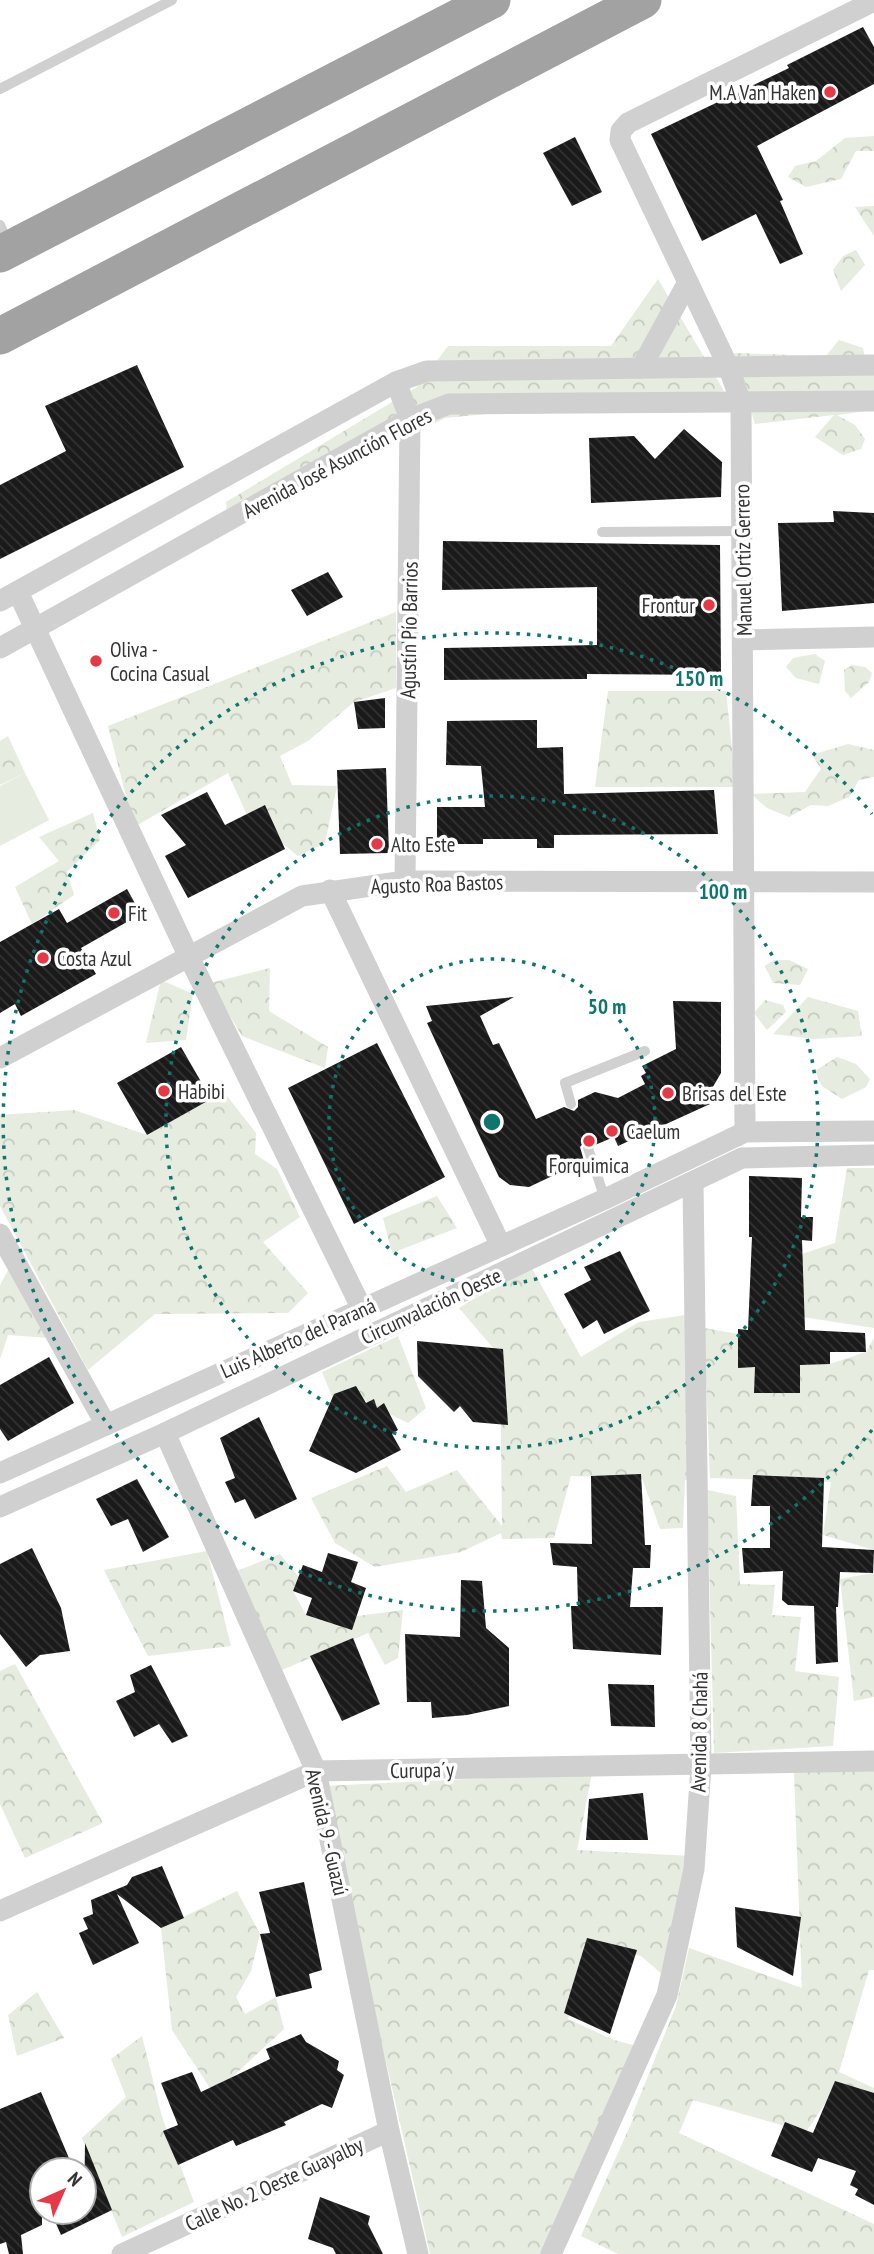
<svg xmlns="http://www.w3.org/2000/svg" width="874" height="2254" viewBox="0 0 874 2254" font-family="'PT Sans Narrow',sans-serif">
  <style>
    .forest { fill: url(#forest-crowns) }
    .pitch { fill: #e6ecdf }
    .building { fill: url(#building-back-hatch) }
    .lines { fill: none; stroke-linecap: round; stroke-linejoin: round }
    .service { stroke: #d0d0d0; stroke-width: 10 }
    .minor { stroke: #d0d0d0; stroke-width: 21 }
    .trunk { stroke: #a2a2a2; stroke-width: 37 }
    .ring { fill: none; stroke: #0f766e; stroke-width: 3.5; stroke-dasharray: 3.5 7 }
    .poi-dot { fill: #e63946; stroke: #fff; stroke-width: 2.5 }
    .labels { text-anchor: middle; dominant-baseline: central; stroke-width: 7; stroke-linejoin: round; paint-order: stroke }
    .poi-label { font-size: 21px; fill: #333; stroke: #fff; text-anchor: start }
    .street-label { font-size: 21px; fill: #333; stroke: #fff }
    .centre { fill: #0f766e; stroke: #fff; stroke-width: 3.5 }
    .ring-label { font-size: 21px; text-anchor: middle; font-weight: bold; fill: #0f766e; stroke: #fff; stroke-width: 7; stroke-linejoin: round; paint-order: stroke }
  </style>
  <defs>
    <pattern id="forest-crowns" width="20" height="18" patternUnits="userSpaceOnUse" patternTransform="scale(1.75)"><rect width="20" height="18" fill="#e6ecdf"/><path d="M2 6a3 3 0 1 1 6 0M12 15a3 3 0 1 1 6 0" fill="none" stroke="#c6cbc0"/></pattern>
    <pattern id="building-back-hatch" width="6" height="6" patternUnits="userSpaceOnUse" patternTransform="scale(1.75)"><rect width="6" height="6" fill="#1a1a1a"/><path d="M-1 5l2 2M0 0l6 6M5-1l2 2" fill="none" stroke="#333"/></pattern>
  </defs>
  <rect width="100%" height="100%" fill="#fff"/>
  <!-- forest -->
  <g class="forest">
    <polygon points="874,136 874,151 856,151 841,179 806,187 788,177 795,166 816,161 845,138"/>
    <polygon points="874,206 874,236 855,207"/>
    <polygon points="856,250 865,265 841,291 833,270 843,256"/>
    <polygon points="658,279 724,391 445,418 228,529 226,502 417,387 448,346 611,346"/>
    <polygon points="839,340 863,348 865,357 874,357 874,410 837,415 855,425 865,439 861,449 843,455 815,437 834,415 755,424 734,353 826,356"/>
    <polygon points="396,612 396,688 354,702 308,741 280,756 292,785 337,786 325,843 298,856 247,815 228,773 134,827 108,726"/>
    <polygon points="815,654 825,661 819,684 796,678 786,667 793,658"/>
    <polygon points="852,665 865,667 872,673 869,682 851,698 845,691 844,670"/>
    <polygon points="608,691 726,691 736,787 595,787"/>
    <polygon points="8,736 25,773 0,785 0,741"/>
    <polygon points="848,744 874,750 874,777 859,780 849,797 828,806 811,805 789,817 767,808 751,794 805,792 821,769 812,755"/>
    <polygon points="93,813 100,840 67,872 74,895 32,924 15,887 59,861 39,837"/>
    <polygon points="774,960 789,960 808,969 800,985 773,983 765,966"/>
    <polygon points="270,968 269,1011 328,1047 325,1068 242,1036 210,983"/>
    <polygon points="161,980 193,994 186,1040 146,1043"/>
    <polygon points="808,997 858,1011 862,1036 815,1039 773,1034"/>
    <polygon points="765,1000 783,1005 786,1012 767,1030 754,1013"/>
    <polygon points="837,1057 856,1064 870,1079 866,1087 842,1099 822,1086 815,1071"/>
    <polygon points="220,1087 256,1133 255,1154 277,1169 300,1217 263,1242 308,1293 288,1313 155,1314 88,1370 0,1206 0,1115 74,1110 147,1135 211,1099"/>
    <polygon points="847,1168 874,1168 874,1328 802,1317 802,1254 835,1243"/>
    <polygon points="437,1196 457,1228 392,1253 383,1218"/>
    <polygon points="14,1259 48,1338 8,1335 0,1359 0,1285"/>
    <polygon points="530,1265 581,1357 639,1322 692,1314 694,1480 685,1480 683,1528 660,1529 642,1478 571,1476 554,1538 502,1539 501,1533 461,1552 375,1567 335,1543 311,1498 387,1466 406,1492 457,1470 502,1526 500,1356 459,1308"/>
    <polygon points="704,1328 738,1334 738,1367 755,1367 755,1393 800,1393 800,1365 830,1364 866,1352 874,1338 874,1550 823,1535 831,1482 710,1478"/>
    <polygon points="398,1336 426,1408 408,1423 390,1414 384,1419 362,1397 334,1401 322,1372"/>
    <polygon points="707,1490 736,1496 740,1584 775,1585 772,1615 801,1617 795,1671 839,1677 833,1746 714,1753"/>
    <polygon points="207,1551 231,1646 148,1656 104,1570"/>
    <polygon points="280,1554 299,1577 293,1591 306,1615 333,1624 357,1616 403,1610 398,1658 385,1665 368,1633 282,1670 237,1571"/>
    <polygon points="874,1559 874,1697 854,1701 840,1579 873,1573"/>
    <polygon points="15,1664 103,1823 25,1858 0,1804 0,1671"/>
    <polygon points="874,1770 874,1970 869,1970 839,2072 874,2088 874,2103 834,2090 806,2132 693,2100 679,2133 874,2224 874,2254 618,2254 581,2236 634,2117 632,2116 676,2006 689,1948 802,1988 794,1772"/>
    <polygon points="592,1773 577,1850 691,1856 663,1975 641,1956 591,1943 568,2019 614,2040 637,2046 545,2254 430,2254 323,1786"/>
    <polygon points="237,1891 260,1934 251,1971 236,1997 245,2014 276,1997 284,2029 214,2094 172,2030 161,1928"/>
    <polygon points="37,1992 64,2038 17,2056 8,2015"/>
    <polygon points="142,2036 162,2117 194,2202 122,2237 82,2138 126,2097 111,2059"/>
  </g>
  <!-- pitch -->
  <polygon class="pitch" points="25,773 49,820 0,846 0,786"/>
  <!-- building -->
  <g class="building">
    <polygon points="863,27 874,47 874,84 757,146 783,200 780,201 803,254 780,264 756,214 702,241 651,134 789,68 787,65"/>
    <polygon points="575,137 602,192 572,206 543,153"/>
    <polygon points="137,365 184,467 0,559 0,485 66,451 45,406"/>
    <polygon points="684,429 722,462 721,497 591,503 589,438 634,436 655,459"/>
    <polygon points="833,511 874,513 874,603 782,611 778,523 834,522"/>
    <polygon points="443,541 720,545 721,675 587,674 587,679 444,680 444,648 597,645 597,587 442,590"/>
    <polygon points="328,572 343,597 307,616 291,590"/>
    <polygon points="385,698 385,728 358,729 354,702"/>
    <polygon points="537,720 537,748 563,747 564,794 714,790 718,834 554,835 554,848 537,848 537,839 483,839 483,844 437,844 437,807 485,807 481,766 446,765 447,721"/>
    <polygon points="386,768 389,853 340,854 337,770"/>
    <polygon points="207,792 225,825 265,805 285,849 188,898 165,856 186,845 161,815"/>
    <polygon points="127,889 141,914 81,948 96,974 21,1016 15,1004 0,1013 0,942 59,909 67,923"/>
    <polygon points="514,997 480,1016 493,1045 499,1043 536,1119 564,1107 574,1111 578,1107 578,1100 595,1092 618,1098 645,1084 641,1076 646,1073 642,1066 676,1049 673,1001 721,1002 721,1073 707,1097 710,1104 618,1146 614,1137 595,1145 585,1141 580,1147 584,1161 529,1187 510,1185 499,1177 480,1137 427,1023 432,1021 426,1006"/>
    <polygon points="377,1043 445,1177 354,1224 288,1088"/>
    <polygon points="181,1047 211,1099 147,1135 117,1083"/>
    <polygon points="749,1176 802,1178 801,1217 813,1217 812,1241 802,1240 805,1330 865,1333 866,1352 830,1352 830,1364 800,1365 800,1393 754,1393 755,1367 738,1368 738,1329 748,1330 752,1237 749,1237"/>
    <polygon points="620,1251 650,1311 604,1334 597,1320 583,1329 564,1294 591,1280 584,1267"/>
    <polygon points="417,1341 503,1349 508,1425 473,1422 460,1406 454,1412 418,1376"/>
    <polygon points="49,1357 74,1403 8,1441 0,1429 0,1385"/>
    <polygon points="356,1386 366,1403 374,1399 377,1408 384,1403 398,1430 392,1434 401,1450 356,1473 309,1451 334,1394"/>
    <polygon points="259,1417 297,1499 255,1519 245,1499 235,1503 225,1482 235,1478 220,1438"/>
    <polygon points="641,1474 645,1545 651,1545 650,1568 633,1568 630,1607 663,1607 661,1655 573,1649 571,1606 578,1606 577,1567 553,1565 550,1543 592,1544 591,1476"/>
    <polygon points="753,1475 824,1478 822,1547 874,1550 873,1573 840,1572 838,1607 836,1607 838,1662 816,1664 814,1606 788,1605 782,1600 783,1571 744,1573 742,1548 770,1548 770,1506 751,1506"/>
    <polygon points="137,1479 169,1537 143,1552 128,1519 111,1526 96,1499"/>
    <polygon points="32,1548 61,1608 70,1651 40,1655 26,1667 0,1634 0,1564"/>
    <polygon points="328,1553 358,1562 351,1582 366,1588 352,1630 306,1615 312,1598 293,1591 303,1565 322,1572"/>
    <polygon points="461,1580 482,1581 486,1628 509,1648 509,1706 467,1715 432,1718 431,1702 407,1702 405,1634 460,1637"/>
    <polygon points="353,1638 380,1704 342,1721 310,1656"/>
    <polygon points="151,1665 188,1736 172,1743 159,1724 134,1737 116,1701 135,1692 130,1675"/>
    <polygon points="608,1684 654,1685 655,1727 611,1726"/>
    <polygon points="643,1793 648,1840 586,1840 589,1799"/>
    <polygon points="162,1866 184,1918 161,1928 117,1894 139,1943 93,1965 79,1933 88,1929 83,1918 93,1914 91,1900 127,1885 132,1877"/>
    <polygon points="304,1882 322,1970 309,1974 312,1988 276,1997 260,1934 270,1933 259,1892"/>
    <polygon points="735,1907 801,1917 793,1976 737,1947"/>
    <polygon points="587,1938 637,1950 610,2034 564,2013"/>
    <polygon points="301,2034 306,2042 339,2061 337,2070 344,2075 332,2108 322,2104 284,2122 286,2125 236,2146 233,2140 178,2165 163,2131 178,2125 161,2083 192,2072 201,2092 270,2059 266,2049"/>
    <polygon points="835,2081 874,2093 874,2205 855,2195 858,2189 850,2185 856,2171 818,2158 812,2172 771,2156 785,2122 813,2133"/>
    <polygon points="41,2092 74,2170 42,2170 42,2225 21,2235 23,2254 9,2254 6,2242 0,2244 0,2109"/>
    <polygon points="85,2143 112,2210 61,2235 51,2212 84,2212"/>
    <polygon points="320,2197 370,2216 368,2224 383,2254 336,2254 333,2248 308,2239"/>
  </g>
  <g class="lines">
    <!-- service -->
    <g class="service">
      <polyline points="0,89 172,0"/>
      <polyline points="0,225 8,243"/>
      <polyline points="602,532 741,531"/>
      <polyline points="571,1104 565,1083 645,1051"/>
      <polyline points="588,1148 605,1199"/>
    </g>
    <!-- minor -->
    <g class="minor">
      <polyline points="641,368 688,282"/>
      <polyline points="396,382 410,419 405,881"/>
      <polyline points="18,592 189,957 362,1309"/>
      <polyline points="0,601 396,382 427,371 874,365"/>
      <polyline points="744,640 874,637"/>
      <polyline points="0,648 410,419 449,404 874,401"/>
      <polyline points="330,890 501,1246"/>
      <polyline points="0,1058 302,896 405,881 874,882"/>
      <polyline points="745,1132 741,403 729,368 620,140 621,131 628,123 874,1"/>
      <polyline points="0,1234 106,1425"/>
      <polyline points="165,1433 316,1771 389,2131 418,2254"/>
      <polyline points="0,1473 605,1199 745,1132 874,1131"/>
      <polyline points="0,1507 165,1433 742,1158 874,1155"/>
      <polyline points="0,1911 316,1771 874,1761"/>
      <polyline points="122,2254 389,2131"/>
      <polyline points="551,2254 667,1995 694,1869 701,1766 693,1182"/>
    </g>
    <!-- trunk -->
    <g class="trunk">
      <polyline points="0,254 492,0"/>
      <polyline points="0,336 643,0"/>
    </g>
  </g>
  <!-- distance rings -->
  <g class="ring">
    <circle cx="492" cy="1122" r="163"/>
    <circle cx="492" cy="1122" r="326"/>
    <path d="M872 1430A489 489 0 1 1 872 814"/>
  </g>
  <!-- markers -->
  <g class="poi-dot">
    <circle cx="830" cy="92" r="7"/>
    <circle cx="709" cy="605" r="7"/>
    <circle cx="96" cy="661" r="7"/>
    <circle cx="377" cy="844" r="7"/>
    <circle cx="114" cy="913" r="7"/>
    <circle cx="43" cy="958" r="7"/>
    <circle cx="164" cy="1091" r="7"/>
    <circle cx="668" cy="1093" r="7"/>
    <circle cx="612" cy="1131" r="7"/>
    <circle cx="589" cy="1141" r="7"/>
  </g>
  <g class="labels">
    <!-- poi labels -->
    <g class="poi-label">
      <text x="816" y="92" text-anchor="end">M.A Van Haken</text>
      <text x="695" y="605" text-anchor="end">Frontur</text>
      <text x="110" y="649">Oliva -<tspan x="110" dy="24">Cocina Casual</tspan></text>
      <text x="391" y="844">Alto Este</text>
      <text x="128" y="913">Fit</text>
      <text x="57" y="958">Costa Azul</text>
      <text x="178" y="1091">Habibi</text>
      <text x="682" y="1093">Brisas del Este</text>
      <text x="626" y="1131">Caelum</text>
      <text x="589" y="1165" text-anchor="middle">Forquimica</text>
    </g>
    <!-- street labels -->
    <g class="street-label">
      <text transform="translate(337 463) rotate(-28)">Avenida José Asunción Flores</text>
      <text transform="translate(743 560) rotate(-91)">Manuel Ortiz Gerrero</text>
      <text transform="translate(409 630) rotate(-89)">Agustín Pío Barrios</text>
      <text transform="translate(437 884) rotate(-2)">Agusto Roa Bastos</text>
      <text transform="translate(431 1306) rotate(-25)">Circunvalación Oeste</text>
      <text transform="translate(298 1338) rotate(-24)">Luis Alberto del Paraná</text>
      <text transform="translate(699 1732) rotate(-89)">Avenida 8 Chahá</text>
      <text transform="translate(422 1770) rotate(-1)">Curupa´y</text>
      <text transform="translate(327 1832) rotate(77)">Avenida 9 - Guazú</text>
      <text transform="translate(274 2184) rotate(-25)">Calle No. 2 Oeste Guayalby</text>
    </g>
  </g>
  <circle cx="492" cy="1122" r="10" class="centre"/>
  <g class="ring-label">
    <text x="699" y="686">150 m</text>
    <text x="723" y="899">100 m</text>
    <text x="607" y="1014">50 m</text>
  </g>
  <!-- north arrow -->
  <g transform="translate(63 2191) rotate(45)"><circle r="33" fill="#ffffff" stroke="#adadad" stroke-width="2"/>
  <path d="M0-5L12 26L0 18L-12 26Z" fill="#e63946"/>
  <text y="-10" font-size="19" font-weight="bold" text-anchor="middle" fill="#333333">N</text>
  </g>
</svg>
